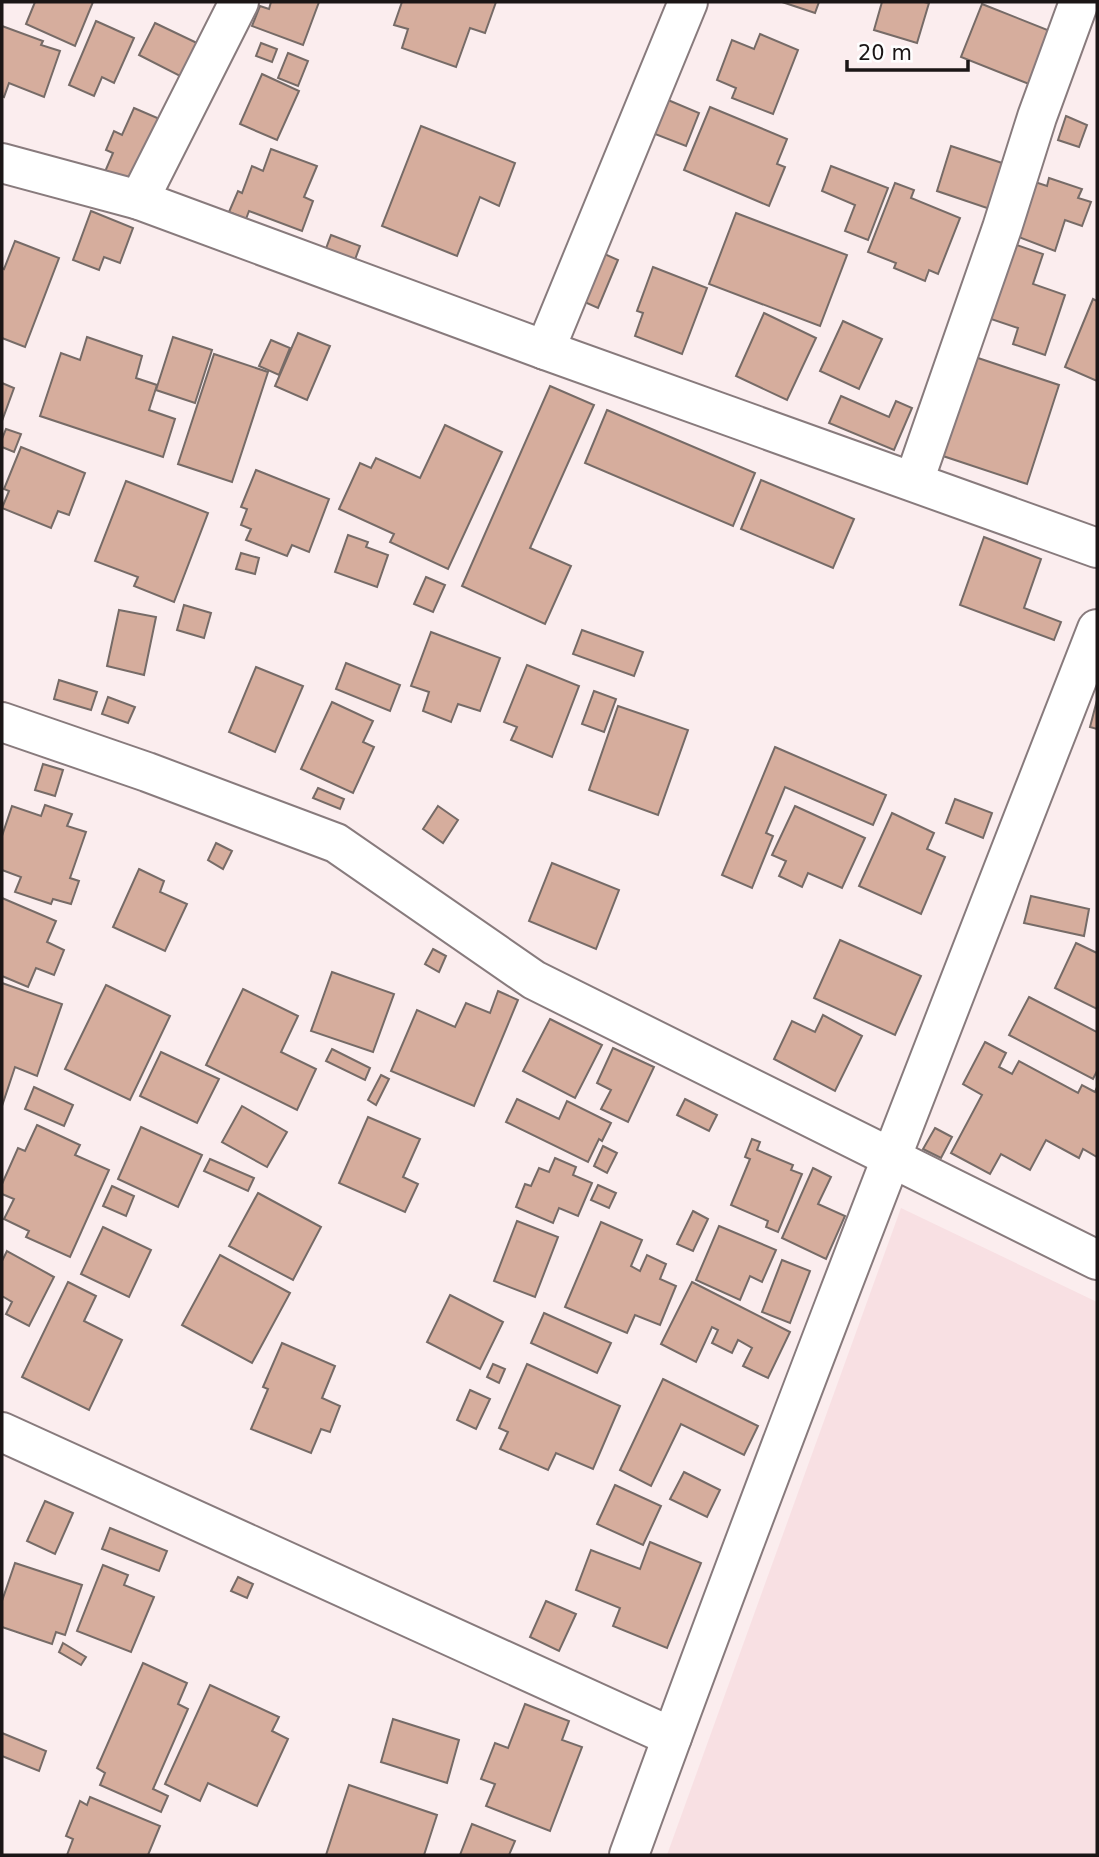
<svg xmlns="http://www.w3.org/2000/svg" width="1099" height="1857" viewBox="0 0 1099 1857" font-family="'DejaVu Sans',sans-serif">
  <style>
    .built { fill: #f8e0e3 }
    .building { fill: #d6ad9d; stroke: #766b67; stroke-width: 2 }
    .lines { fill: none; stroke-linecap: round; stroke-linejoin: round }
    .street-casing { stroke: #887b7d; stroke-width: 42 }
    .street { stroke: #fff; stroke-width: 38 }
  </style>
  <rect width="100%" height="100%" fill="#fbedee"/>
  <!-- built -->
  <polygon class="built" points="901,1208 1097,1302 1097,1855 667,1855"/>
  <!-- building -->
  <g class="building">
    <polygon points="35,2 93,2 75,46 26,24"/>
    <polygon points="271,2 319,2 303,45 252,26 260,6 269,9"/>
    <polygon points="402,2 496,2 485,33 470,28 456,67 402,48 408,29 394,25"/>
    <polygon points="782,2 819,2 815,13"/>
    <polygon points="882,2 924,2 929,3 917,43 874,30"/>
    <polygon points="982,4 1050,31 1029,84 961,57"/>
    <polygon points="96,21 134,38 114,83 102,77 94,96 69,85"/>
    <polygon points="155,23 197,43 180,76 139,55"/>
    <polygon points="2,26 43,41 41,45 60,51 44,97 9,83 4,97 2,96"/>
    <polygon points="760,34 798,50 773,114 732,98 736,88 717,80 732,40 754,49"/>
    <polygon points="261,43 277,49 272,62 256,56"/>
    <polygon points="288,53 308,61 298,86 278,78"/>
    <polygon points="262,74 299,91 277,140 240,124"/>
    <polygon points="668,100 699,113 686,146 655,134"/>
    <polygon points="710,107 787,139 777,164 785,167 769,206 684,170"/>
    <polygon points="134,108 169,123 140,191 104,174 113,153 106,150 114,131 122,135"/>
    <polygon points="1066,116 1087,125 1079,147 1058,140"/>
    <polygon points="421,126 515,163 499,206 480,197 457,256 382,226"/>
    <polygon points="951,146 1005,164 990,209 937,191"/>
    <polygon points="271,149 317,166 304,197 313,201 302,231 249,211 246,219 229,212 238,191 242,193 252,166 263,171"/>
    <polygon points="831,166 888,188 868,240 845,231 855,205 822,191"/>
    <polygon points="1049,178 1082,189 1078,198 1091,202 1082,226 1065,220 1055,251 1016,236 1035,182 1047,186"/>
    <polygon points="895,183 914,190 911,198 960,218 938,274 929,270 925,281 894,268 896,263 868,252"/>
    <polygon points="91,211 133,228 120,263 104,257 99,270 73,260"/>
    <polygon points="736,213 847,255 820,326 709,284"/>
    <polygon points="331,235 360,246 353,265 324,254"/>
    <polygon points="15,241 59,258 25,347 2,338 2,268 4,269"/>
    <polygon points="1014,244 1043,254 1033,284 1065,295 1045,355 1013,344 1018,328 982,316"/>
    <polygon points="600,252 618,260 598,308 580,300"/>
    <polygon points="653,267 707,288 682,354 635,336 643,313 637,311"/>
    <polygon points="1093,299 1097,301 1097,381 1065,367"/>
    <polygon points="764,313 816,338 787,400 736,376"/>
    <polygon points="843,321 882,339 859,389 820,371"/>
    <polygon points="298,333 330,346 307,400 275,386"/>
    <polygon points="87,337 142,356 136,378 157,385 149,410 175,419 163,457 40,416 61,353 80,360"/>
    <polygon points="173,337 212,350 195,403 156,390"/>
    <polygon points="271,340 290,348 279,375 259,366"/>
    <polygon points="214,354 268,372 232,482 178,464"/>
    <polygon points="975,357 1059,385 1027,484 943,456"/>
    <polygon points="2,383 14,388 2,421"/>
    <polygon points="550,386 594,405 530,548 571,566 545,624 462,586"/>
    <polygon points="841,396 889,417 896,401 912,408 894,450 829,423"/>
    <polygon points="607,410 755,473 733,526 585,463"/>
    <polygon points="445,425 502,452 448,569 390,542 394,534 339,509 360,463 371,468 376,458 420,478"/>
    <polygon points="6,429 21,434 14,452 2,447 2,439"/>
    <polygon points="21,447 85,473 69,515 58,511 51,528 2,508 9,491 4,489"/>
    <polygon points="256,470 329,499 309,552 292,545 287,556 246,540 251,529 241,525 247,509 241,507"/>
    <polygon points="761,480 854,519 833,568 741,529"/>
    <polygon points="126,481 208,513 174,602 134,586 138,577 95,561"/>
    <polygon points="348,535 368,542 366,547 388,555 377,587 335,572"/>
    <polygon points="984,537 1041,559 1024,608 1061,622 1054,640 960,605"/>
    <polygon points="241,553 259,558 255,574 236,569"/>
    <polygon points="426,577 445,585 433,612 414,604"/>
    <polygon points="184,605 211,613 204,638 177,630"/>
    <polygon points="119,610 156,617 144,675 107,666"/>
    <polygon points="582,630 643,652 634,676 573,654"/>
    <polygon points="431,632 500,658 480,711 458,704 451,722 423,711 429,692 411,686"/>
    <polygon points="346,663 400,685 390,711 336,689"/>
    <polygon points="527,665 579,686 552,757 511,740 517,727 504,722"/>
    <polygon points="256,667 303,686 275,752 229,732"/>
    <polygon points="59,680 97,692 91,710 54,699"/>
    <polygon points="594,691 616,699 604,732 582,724"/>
    <polygon points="108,697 135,707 128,723 102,714"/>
    <polygon points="1097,700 1097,729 1090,727"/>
    <polygon points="332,702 373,721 363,742 374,747 353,793 301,769"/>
    <polygon points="618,706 688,730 658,815 589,790"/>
    <polygon points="775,747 886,795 873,825 785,787 766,833 773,836 752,888 722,875"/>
    <polygon points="43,764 63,770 55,796 35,790"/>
    <polygon points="318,788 344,799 340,809 313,798"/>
    <polygon points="955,799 992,813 983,838 946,823"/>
    <polygon points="45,805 72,814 67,826 86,832 70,878 79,881 71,904 53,899 51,904 15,892 21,877 2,870 2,836 12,806 41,816"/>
    <polygon points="438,806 458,820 443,843 423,829"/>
    <polygon points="795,806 865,838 842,888 808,873 802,887 779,876 786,861 772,855"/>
    <polygon points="892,813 934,833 927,849 945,857 921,914 859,886"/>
    <polygon points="216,843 232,851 223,869 208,860"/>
    <polygon points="552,863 619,890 596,949 529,921"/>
    <polygon points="139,869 164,881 160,892 187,904 165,951 113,927"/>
    <polygon points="1031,896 1089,909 1084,936 1024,923"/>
    <polygon points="2,898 56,921 47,942 64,950 54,975 36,968 28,987 2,976"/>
    <polygon points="840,940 921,976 895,1035 814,998"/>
    <polygon points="1076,943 1097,953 1097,1009 1055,988"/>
    <polygon points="433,949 446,956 439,972 425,964"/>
    <polygon points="332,972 394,994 373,1052 311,1031"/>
    <polygon points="2,983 62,1004 37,1076 15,1067 2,1106"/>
    <polygon points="106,985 170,1016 130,1100 65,1069"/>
    <polygon points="243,989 298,1016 281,1052 316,1069 297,1110 206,1065"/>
    <polygon points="498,991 518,1000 474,1106 391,1071 417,1010 455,1027 466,1003 490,1013"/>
    <polygon points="1029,997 1097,1032 1097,1071 1093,1079 1009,1035"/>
    <polygon points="823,1015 862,1036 835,1091 774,1059 792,1021 815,1032"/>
    <polygon points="550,1019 602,1045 575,1098 523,1071"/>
    <polygon points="985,1042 1006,1053 999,1067 1012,1074 1019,1061 1078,1093 1082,1085 1095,1092 1097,1087 1097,1157 1083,1149 1079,1158 1046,1140 1030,1170 1001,1154 990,1174 951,1153 982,1095 963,1084"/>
    <polygon points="613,1048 654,1067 628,1122 601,1109 611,1090 597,1083"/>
    <polygon points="332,1049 370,1068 365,1080 326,1061"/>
    <polygon points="161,1052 219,1079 197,1123 140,1096"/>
    <polygon points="381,1075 389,1079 376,1105 368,1100"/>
    <polygon points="34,1087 73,1105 64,1126 25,1109"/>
    <polygon points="517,1099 559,1119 567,1101 611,1123 602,1141 599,1139 588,1162 506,1122"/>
    <polygon points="685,1099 717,1115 709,1131 677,1115"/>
    <polygon points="242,1106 287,1132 267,1167 222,1142"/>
    <polygon points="368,1117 420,1139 403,1177 418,1184 405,1212 339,1183"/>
    <polygon points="37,1125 80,1145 75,1155 109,1170 70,1257 26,1237 29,1231 4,1219 14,1199 2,1194 2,1184 18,1148 25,1151"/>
    <polygon points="141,1127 202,1155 178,1207 118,1179"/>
    <polygon points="935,1128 952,1137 941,1158 923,1149"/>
    <polygon points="752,1139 760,1142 757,1150 793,1165 791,1170 802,1174 778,1232 766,1227 768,1221 731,1205 750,1159 745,1157"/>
    <polygon points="603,1146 617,1153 607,1173 594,1166"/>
    <polygon points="555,1158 576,1167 573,1175 592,1183 578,1216 559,1208 553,1223 516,1207 525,1184 531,1186 539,1168 549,1172"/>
    <polygon points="210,1159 254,1178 248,1191 204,1171"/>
    <polygon points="813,1168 831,1177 818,1204 845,1216 826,1259 782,1238"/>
    <polygon points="598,1185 616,1193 609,1208 591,1200"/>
    <polygon points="112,1186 134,1196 126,1216 103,1206"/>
    <polygon points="258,1193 321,1227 293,1280 229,1246"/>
    <polygon points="693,1211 708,1219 693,1251 677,1244"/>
    <polygon points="517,1221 558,1237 535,1297 494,1281"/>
    <polygon points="601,1222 642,1240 631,1266 640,1271 647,1255 666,1264 660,1279 676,1286 660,1325 635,1315 627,1333 565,1307"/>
    <polygon points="719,1226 776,1250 762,1282 750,1276 740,1300 696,1280"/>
    <polygon points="103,1227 151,1250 129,1297 81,1274"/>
    <polygon points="7,1251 54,1277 29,1326 6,1314 12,1302 2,1296 2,1261"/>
    <polygon points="220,1255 290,1293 252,1363 182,1325"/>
    <polygon points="782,1260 810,1271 790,1323 762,1312"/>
    <polygon points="68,1282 96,1296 84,1321 122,1340 89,1410 22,1377"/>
    <polygon points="692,1282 790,1332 768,1378 743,1366 752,1348 738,1340 732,1353 712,1343 718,1330 712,1327 696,1362 661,1344"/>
    <polygon points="450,1295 503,1322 480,1369 427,1342"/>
    <polygon points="544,1313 611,1343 597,1373 531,1343"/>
    <polygon points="282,1343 335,1366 322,1398 340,1406 330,1432 321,1429 311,1453 251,1429 268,1389 263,1387"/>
    <polygon points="493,1364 505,1369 499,1383 487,1377"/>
    <polygon points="527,1364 620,1406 593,1469 556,1453 548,1470 500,1449 508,1432 499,1428"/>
    <polygon points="663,1379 758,1426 744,1455 681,1424 651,1486 620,1470"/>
    <polygon points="470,1390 490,1399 476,1429 457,1420"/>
    <polygon points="684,1472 720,1490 707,1517 670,1499"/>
    <polygon points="615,1485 661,1506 643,1545 597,1524"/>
    <polygon points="45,1501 73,1513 55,1554 27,1541"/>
    <polygon points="110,1528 167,1551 159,1571 102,1549"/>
    <polygon points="650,1542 701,1563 667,1648 613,1626 620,1608 576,1590 591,1550 640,1569"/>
    <polygon points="15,1563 82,1585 65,1635 56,1632 52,1644 2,1627 2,1601"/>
    <polygon points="103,1565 128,1575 124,1585 154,1597 131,1652 77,1631"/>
    <polygon points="238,1577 253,1584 247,1598 231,1591"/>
    <polygon points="546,1601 576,1614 559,1651 530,1637"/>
    <polygon points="63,1643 86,1657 81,1665 59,1652"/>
    <polygon points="143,1663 187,1683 178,1704 188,1709 153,1789 168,1796 161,1812 100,1785 105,1773 97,1768"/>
    <polygon points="210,1685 279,1717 272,1731 288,1739 257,1806 208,1783 200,1801 165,1784"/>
    <polygon points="525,1704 569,1721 562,1740 582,1747 550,1831 486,1806 495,1784 481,1779 495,1743 508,1748"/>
    <polygon points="393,1719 459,1740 447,1783 381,1762"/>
    <polygon points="2,1733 46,1751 39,1771 2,1756"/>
    <polygon points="349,1785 437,1815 424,1855 326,1855"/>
    <polygon points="90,1797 160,1826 148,1855 67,1855 73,1839 66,1836 80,1801 87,1805"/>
    <polygon points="472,1824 515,1841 509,1855 460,1855"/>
  </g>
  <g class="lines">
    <!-- street casing -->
    <g class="street-casing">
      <g id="street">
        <polyline points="2,163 139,200 545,350 1097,548"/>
        <polyline points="139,200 239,2"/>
        <polyline points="545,350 688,2"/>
        <polyline points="914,481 1002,228 1037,117 1079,2"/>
        <polyline points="2,722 147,772 336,843 534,980 1097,1260"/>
        <polyline points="2,1432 672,1737"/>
        <path d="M 629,1855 C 778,1444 938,1037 1097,629"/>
      </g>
    </g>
    <!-- street -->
    <use href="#street" class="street"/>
  </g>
  <!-- border -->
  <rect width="1099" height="1857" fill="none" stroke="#1b1616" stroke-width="7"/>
  <!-- scale -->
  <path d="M847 60v10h121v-10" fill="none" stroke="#1b1616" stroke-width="3.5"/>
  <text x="858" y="60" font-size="21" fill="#1b1616" stroke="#fefefe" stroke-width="5" paint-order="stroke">20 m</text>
</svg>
